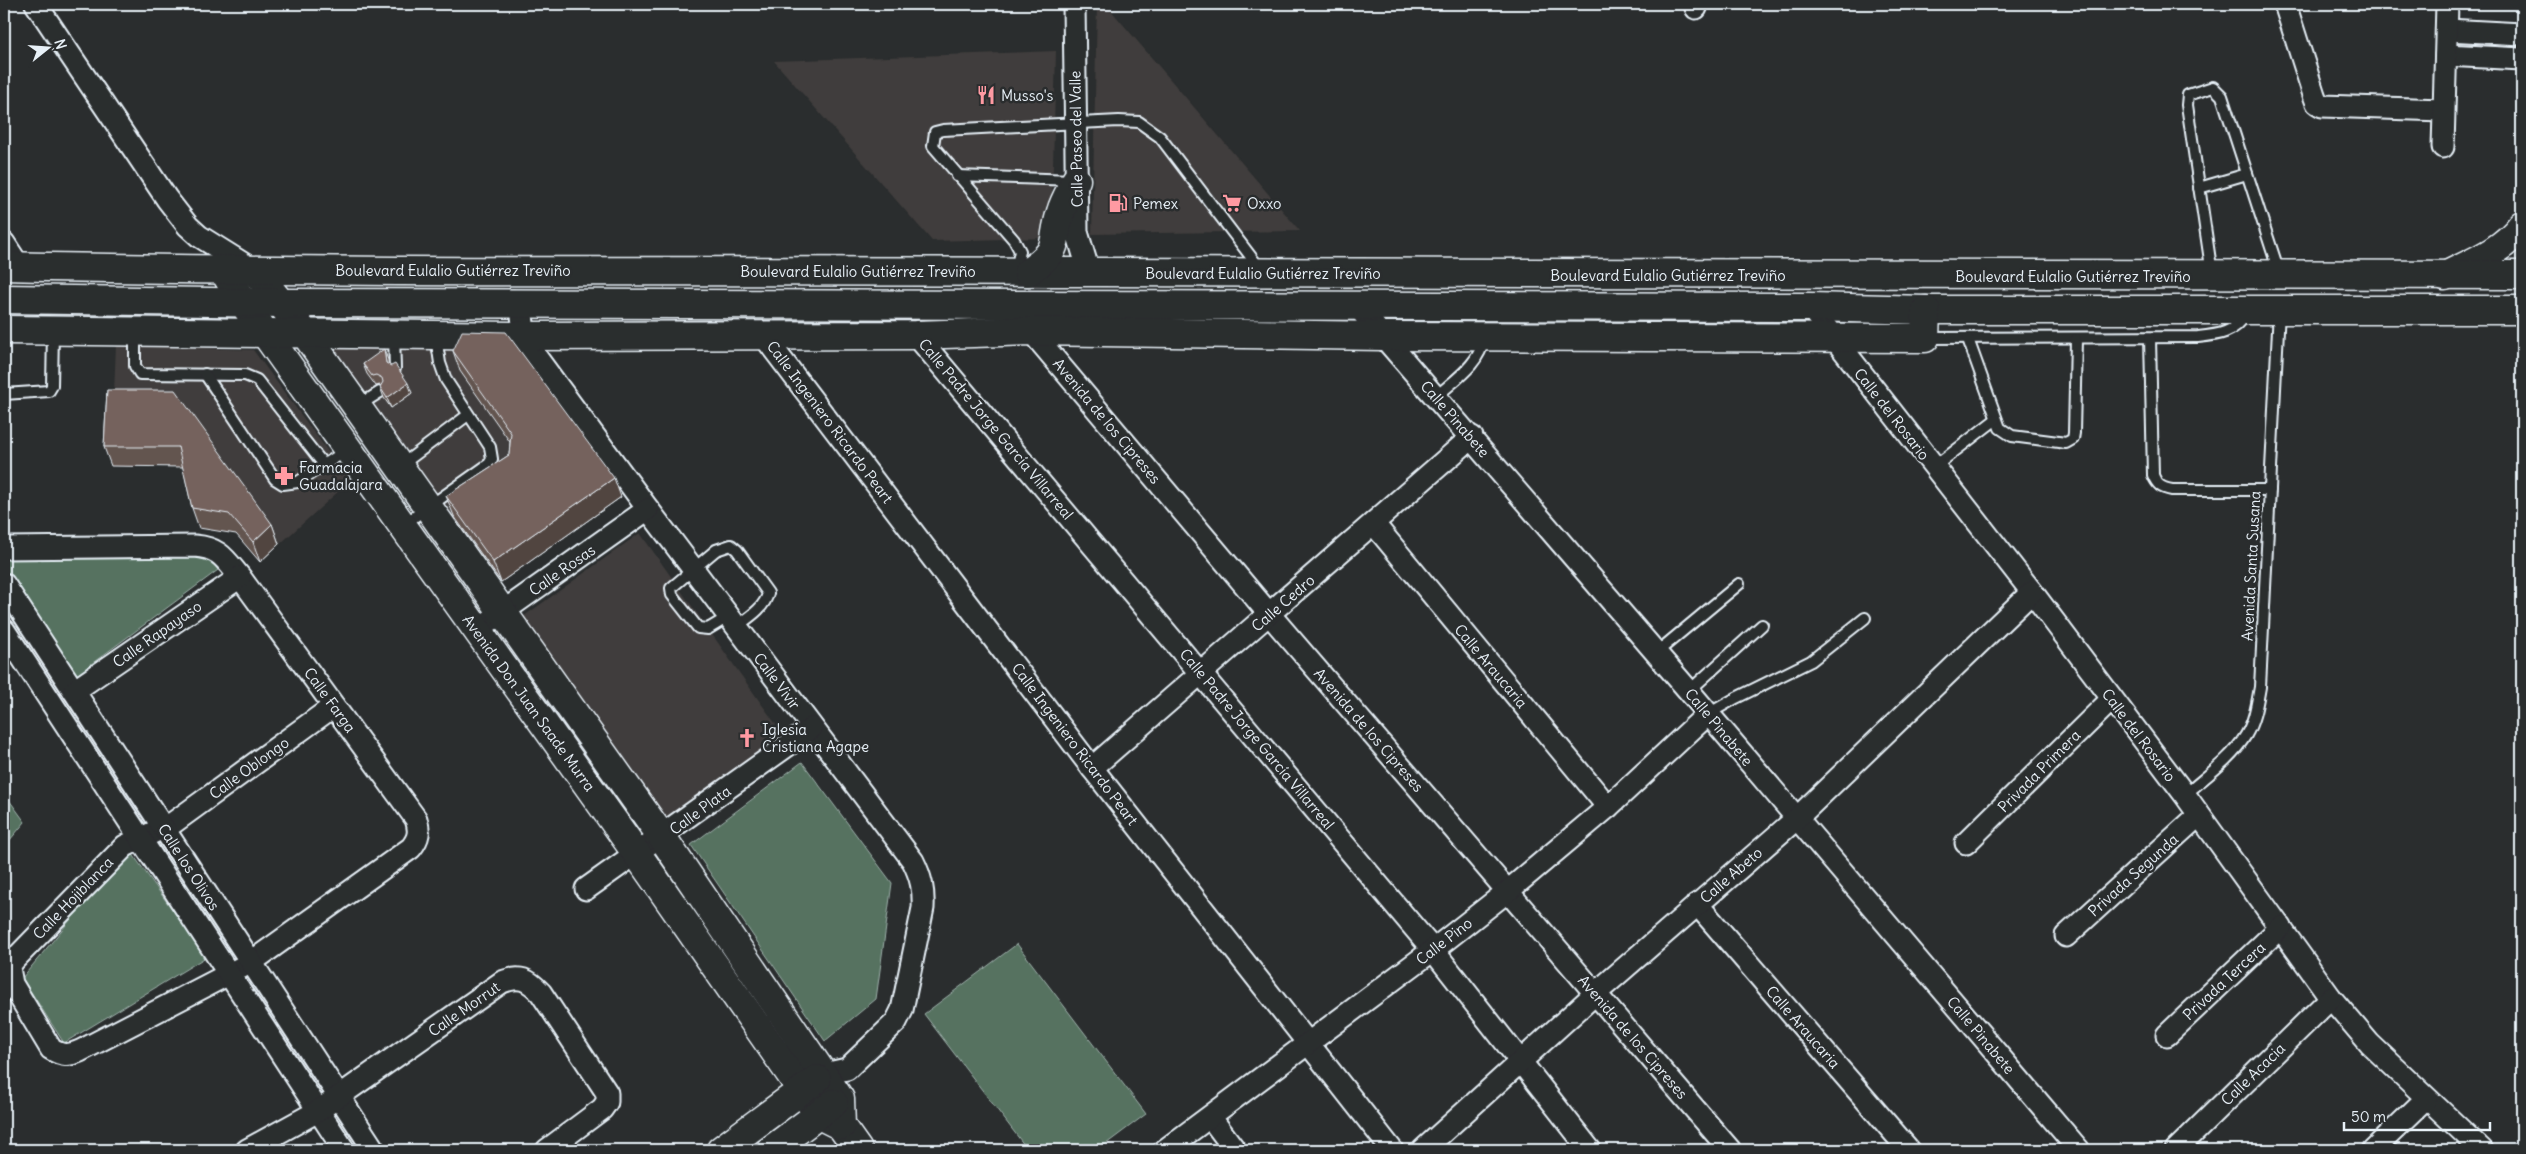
<svg xmlns="http://www.w3.org/2000/svg" width="2526" height="1154" viewBox="0 0 2526 1154" font-family="Delius,sans-serif">
  <style>
    .built { fill: #403d3c }
    .green { fill: #567261; stroke: #9fb2ac }
    .lines { fill: none; stroke-linecap: round; stroke-linejoin: round }
    .lane-casing { stroke: #e8f1f8; stroke-width: 14 }
    .street-casing { stroke: #e8f1f8; stroke-width: 25 }
    .secondary-casing { stroke: #e8f1f8; stroke-width: 31 }
    .primary-casing { stroke: #e8f1f8; stroke-width: 31 }
    .lane { stroke: #2a2d2e; stroke-width: 10 }
    .street { stroke: #2a2d2e; stroke-width: 21 }
    .secondary { stroke: #2a2d2e; stroke-width: 28 }
    .primary { stroke: #2a2d2e; stroke-width: 28 }
    .wall { fill: #645450; stroke: #e8f1f8 }
    .shaded-wall { fill: #514541; stroke: #e8f1f8 }
    .building { fill: #74625d; stroke: #e8f1f8 }
    .labels { text-anchor: middle; dominant-baseline: central; stroke-width: 5; stroke-linejoin: round; paint-order: stroke }
    .poi-label { font-size: 15px; fill: #e8f1f8; stroke: #2a2d2e; text-anchor: start }
    .street-label { font-size: 15px; fill: #e8f1f8; stroke: #2a2d2e }
  </style>
  <rect width="100%" height="100%" fill="#2a2d2e"/>
  <filter id="ink" filterUnits="userSpaceOnUse"><feTurbulence type="fractalNoise" baseFrequency=".02" numOctaves="2"/><feDisplacementMap in="SourceGraphic" scale="10" xChannelSelector="R" yChannelSelector="G"/><feConvolveMatrix kernelMatrix="1 2 1 2 8 2 1 2 1" color-interpolation-filters="sRGB"/></filter>
  <g filter="url(#ink)">
    <!-- built -->
    <g class="built">
      <polygon points="1097,4 1109,8 1300,231 1092,234"/>
      <polygon points="1056,51 1052,203 1047,238 932,241 774,61"/>
      <polygon points="116,345 253,350 350,481 260,562 236,534 199,528 185,467 111,466"/>
      <polygon points="329,347 511,347 621,497 500,582"/>
      <polygon points="640,533 785,737 664,824 520,619"/>
    </g>
    <!-- green -->
    <g class="green">
      <polygon points="208,557 218,570 75,676 4,575 4,559"/>
      <polygon points="802,762 892,883 876,999 825,1041 691,845"/>
      <polygon points="4,793 25,822 4,847"/>
      <polygon points="129,849 206,957 64,1043 22,978"/>
      <polygon points="1017,944 1146,1114 1098,1150 1028,1150 924,1014"/>
    </g>
    <g class="lines">
      <!-- lane casing -->
      <g class="lane-casing">
        <g id="lane">
          <polyline points="957,176 1073,180"/>
          <polyline points="2199,188 2247,174"/>
          <polyline points="1016,271 1020,251 1014,240 933,146 935,132 943,130 1119,121 1139,122 1160,137 1261,270"/>
          <polyline points="2212,274 2187,105 2188,95 2213,87 2222,96 2280,275"/>
          <polyline points="135,332 135,366 140,374 245,375 257,380 324,465"/>
          <polyline points="394,335 395,369"/>
          <path d="M 1926,338 L 2198,337 C 2218,335 2235,333 2246,314"/>
          <path d="M 2150,338 L 2153,475 C 2157,485 2161,488 2172,490 L 2270,490"/>
          <polyline points="1968,339 2000,428 2012,436 2066,443 2073,439 2074,433 2076,339"/>
          <polyline points="205,374 275,479 283,484 298,482 347,450"/>
          <polyline points="4,394 49,391 52,386 53,331"/>
          <path d="M 1436,397 C 1454,380 1479,365 1484,339"/>
          <polyline points="358,406 380,392"/>
          <polyline points="400,466 468,415"/>
          <polyline points="1934,467 1995,420"/>
          <polyline points="403,525 489,464 492,459 490,447 446,380 440,363 436,337"/>
          <path d="M 728,617 L 708,629 L 698,628 L 672,595 L 671,588 L 716,550 L 731,545 L 737,550 L 768,593 C 765,608 748,618 736,627"/>
          <polyline points="1656,653 1739,584"/>
          <polyline points="1689,691 1762,625"/>
          <polyline points="1708,714 1736,698 1811,661 1865,618"/>
          <path d="M 2185,795 C 2205,777 2232,758 2246,735 C 2255,720 2257,703 2260,687 L 2279,310"/>
        </g>
      </g>
      <!-- street casing -->
      <g class="street-casing">
        <g id="street">
          <polyline points="36,4 167,199 188,226 199,236 255,271"/>
          <polyline points="1074,4 1077,232 1089,272"/>
          <polyline points="2285,4 2314,95 2317,103 2322,106 2443,110"/>
          <polyline points="1696,8 1697,4"/>
          <polyline points="2447,30 2522,34"/>
          <polyline points="2446,55 2522,59"/>
          <polyline points="2443,147 2447,4"/>
          <polyline points="4,243 19,266"/>
          <path d="M 520,303 L 525,336 L 531,350 L 648,509 L 913,861 C 921,877 924,890 923,908 L 902,1010 L 896,1022 L 847,1069 L 824,1074"/>
          <polyline points="1356,305 1689,691 2079,1150"/>
          <polyline points="1810,307 2032,592 2185,795 2331,998 2370,1044 2482,1150"/>
          <polyline points="1025,321 1031,331 1270,615 1730,1150"/>
          <polyline points="763,335 1092,768 1392,1150"/>
          <polyline points="916,335 1433,950 1590,1150"/>
          <polyline points="1374,524 1608,807"/>
          <path d="M 4,548 L 195,546 C 220,548 225,559 240,577 L 416,819 C 420,831 419,838 411,848 L 250,963 L 80,1051 C 68,1056 62,1056 51,1049 L 12,984 L 9,968 L 13,961 L 125,846 L 173,823 L 334,706"/>
          <polyline points="4,584 374,1150"/>
          <polyline points="4,630 344,1150"/>
          <polyline points="477,630 648,509"/>
          <polyline points="74,691 240,577"/>
          <polyline points="1092,768 1472,437"/>
          <polyline points="1966,843 2112,699"/>
          <polyline points="586,889 812,728"/>
          <polyline points="1697,904 1909,1150"/>
          <polyline points="2066,936 2199,815"/>
          <polyline points="2167,1035 2281,927"/>
          <polyline points="1211,1118 1235,1150"/>
          <path d="M 247,1150 L 318,1111 L 502,982 C 520,975 528,979 541,993 L 607,1093 L 607,1102 L 602,1109 L 547,1150"/>
          <polyline points="1165,1150 1433,950 1508,891 1608,807 1708,714"/>
          <polyline points="1423,1150 1596,993 1796,819 2032,592"/>
          <polyline points="2176,1150 2331,998"/>
          <polyline points="2373,1150 2426,1099"/>
        </g>
      </g>
      <!-- secondary casing -->
      <g class="secondary-casing">
        <g id="secondary">
          <polyline points="224,271 242,301 637,854 819,1115 841,1126 858,1150"/>
          <polyline points="255,271 304,332 662,837 840,1099 841,1126"/>
          <path d="M 2445,276 C 2473,262 2503,251 2522,225"/>
          <polyline points="721,1150 817,1079"/>
          <polyline points="771,1150 834,1103"/>
        </g>
      </g>
      <!-- primary casing -->
      <g class="primary-casing">
        <g id="primary">
          <path d="M 4,266 C 366,274 729,270 1092,272 C 1569,274 2046,277 2522,275"/>
          <path d="M 1028,272 C 1063,248 1050,245 1061,212 C 1064,201 1071,190 1076,180"/>
          <polyline points="4,299 281,303 1810,307 1926,310 2522,310"/>
          <polyline points="4,330 525,336 916,335 1031,331 1382,336 1925,338 1926,310"/>
        </g>
      </g>
      <!-- lane -->
      <use href="#lane" class="lane"/>
      <!-- street -->
      <use href="#street" class="street"/>
      <!-- secondary -->
      <use href="#secondary" class="secondary"/>
      <!-- primary -->
      <use href="#primary" class="primary"/>
    </g>
    <!-- wall -->
    <g class="wall">
      <polygon points="453,351 621,497 501,582 454,516 446,496 509,455 510,442 460,371"/>
      <polygon points="388,360 388,364 412,393 391,408 384,398 380,387 381,386 380,385 376,386 367,374 363,364"/>
      <polygon points="107,390 272,524 279,544 260,562 236,534 199,528 192,508 183,467 111,466 104,447"/>
    </g>
    <!-- shaded-wall -->
    <g class="shaded-wall">
      <polygon points="384,349 388,360 389,373 386,363"/>
      <polygon points="408,383 412,393 391,408 387,398"/>
      <polygon points="614,478 621,497 501,582 493,562"/>
      <polygon points="272,524 279,544 260,562 253,542"/>
    </g>
    <!-- building -->
    <g class="building">
      <polygon points="462,331 506,332 614,478 493,562 446,496 509,455 511,433 453,351"/>
      <polygon points="384,349 386,363 391,366 395,364 408,383 387,398 380,387 383,382 382,378 376,375 372,376 363,364"/>
      <polygon points="107,390 175,390 272,524 253,542 229,514 192,508 178,447 104,447"/>
    </g>
  </g>
  <!-- icons -->
  <defs>
    <g id="restaurant-bare" transform="scale(1.5)"><path d="M-5-6h1v4h1v-4h1v4h1v-4h1v5L-1.5 .5V6h-2V.5L-5-1ZM5-6V6H3V1.5H1.5Q1.5-4 5-6Z" fill="#ff9aa2" stroke="#2a2d2e" stroke-width="2.5" paint-order="stroke"/></g>
    <g id="fuel-bare" transform="scale(1.5)"><path d="M-5.5-6h7V0h2V4h1.3V-2.5L3-4.5l.8-.8L6-3V5H2.5V1h-1V6h-7ZM-4.2-4.7v3.2H.2V-4.7Z" fill="#ff9aa2" stroke="#2a2d2e" stroke-width="2.5" paint-order="stroke"/></g>
    <g id="supermarket-bare" transform="scale(1.5)"><path d="M-6-5.5h2.5l.6 2H6L4.5 2H-2.5L-4.4-4H-6ZM-1.5 3.2a1.3 1.3 0 1 0 .1 0ZM3 3.2a1.3 1.3 0 1 0 .1 0Z" fill="#ff9aa2" stroke="#2a2d2e" stroke-width="2.5" paint-order="stroke"/></g>
    <g id="pharmacy-bare" transform="scale(1.5)"><path d="M-2-6h4v4h4v4h-4v4h-4v-4h-4v-4h4Z" fill="#ff9aa2" stroke="#2a2d2e" stroke-width="2.5" paint-order="stroke"/></g>
    <g id="church-bare" transform="scale(1.5)"><path d="M-1.2-6h2.4v3.5h3.3v2.4h-3.3V6h-2.4V-.1h-3.3v-2.4h3.3Z" fill="#ff9aa2" stroke="#2a2d2e" stroke-width="2.5" paint-order="stroke"/></g>
  </defs>
  <g fill-rule="evenodd">
    <use href="#restaurant-bare" x="986" y="95"/>
    <use href="#fuel-bare" x="1118" y="203"/>
    <use href="#supermarket-bare" x="1232" y="203"/>
    <use href="#pharmacy-bare" x="284" y="476"/>
    <use href="#church-bare" x="747" y="738"/>
  </g>
  <g class="labels">
    <!-- poi labels -->
    <g class="poi-label">
      <text x="1001" y="95">Musso's</text>
      <text x="1133" y="203">Pemex</text>
      <text x="1247" y="203">Oxxo</text>
      <text x="299" y="467">Farmacia<tspan x="299" dy="17">Guadalajara</tspan></text>
      <text x="762" y="729">Iglesia<tspan x="762" dy="17">Cristiana Agape</tspan></text>
    </g>
    <!-- street labels -->
    <g class="street-label">
      <text transform="translate(1076 139) rotate(-91)">Calle Paseo del Valle</text>
      <text x="453" y="270">Boulevard Eulalio Gutiérrez Treviño</text>
      <text x="858" y="271">Boulevard Eulalio Gutiérrez Treviño</text>
      <text x="1263" y="273">Boulevard Eulalio Gutiérrez Treviño</text>
      <text x="1668" y="275">Boulevard Eulalio Gutiérrez Treviño</text>
      <text x="2073" y="276">Boulevard Eulalio Gutiérrez Treviño</text>
      <text transform="translate(1892 414) rotate(52)">Calle del Rosario</text>
      <text transform="translate(1455 419) rotate(49)">Calle Pinabete</text>
      <text transform="translate(1107 421) rotate(50)">Avenida de los Cipreses</text>
      <text transform="translate(830 422) rotate(53)">Calle Ingeniero Ricardo Peart</text>
      <text transform="translate(996 429) rotate(50)">Calle Padre Jorge García Villarreal</text>
      <text transform="translate(2251 566) rotate(-87)">Avenida Santa Susana</text>
      <text transform="translate(562 570) rotate(-35)">Calle Rosas</text>
      <text transform="translate(1283 603) rotate(-41)">Calle Cedro</text>
      <text transform="translate(157 634) rotate(-35)">Calle Rapayaso</text>
      <text transform="translate(1491 666) rotate(50)">Calle Araucaria</text>
      <text transform="translate(777 681) rotate(53)">Calle Vivir</text>
      <text transform="translate(330 700) rotate(54)">Calle Farga</text>
      <text transform="translate(529 703) rotate(54)">Avenida Don Juan Saade Murra</text>
      <text transform="translate(1719 727) rotate(50)">Calle Pinabete</text>
      <text transform="translate(1369 730) rotate(49)">Avenida de los Cipreses</text>
      <text transform="translate(2139 735) rotate(53)">Calle del Rosario</text>
      <text transform="translate(1257 739) rotate(50)">Calle Padre Jorge García Villarreal</text>
      <text transform="translate(1075 744) rotate(53)">Calle Ingeniero Ricardo Peart</text>
      <text transform="translate(249 768) rotate(-36)">Calle Oblongo</text>
      <text transform="translate(2039 771) rotate(-45)">Privada Primera</text>
      <text transform="translate(700 810) rotate(-36)">Calle Plata</text>
      <text transform="translate(189 867) rotate(57)">Calle los Olivos</text>
      <text transform="translate(1731 875) rotate(-41)">Calle Abeto</text>
      <text transform="translate(2133 875) rotate(-42)">Privada Segunda</text>
      <text transform="translate(73 898) rotate(-46)">Calle Hojiblanca</text>
      <text transform="translate(1444 941) rotate(-38)">Calle Pino</text>
      <text transform="translate(2224 981) rotate(-43)">Privada Tercera</text>
      <text transform="translate(464 1009) rotate(-35)">Calle Morrut</text>
      <text transform="translate(1803 1027) rotate(49)">Calle Araucaria</text>
      <text transform="translate(1981 1035) rotate(50)">Calle Pinabete</text>
      <text transform="translate(1633 1037) rotate(49)">Avenida de los Cipreses</text>
      <text transform="translate(2253 1074) rotate(-44)">Calle Acacia</text>
    </g>
  </g>
  <!-- margin -->
  <rect width="2526" height="1154" fill="none" stroke="#2a2d2e" stroke-width="20"/>
  <rect x="10" y="10" width="2506" height="1134" fill="none" stroke="#e8f1f8" stroke-width="2" filter="url(#ink)"/>
  <!-- north arrow -->
  <g transform="translate(48 48) rotate(73)" stroke="#2a2d2e" stroke-width="4" paint-order="stroke">
  <path d="M0-4L9 19L0 12L-9 19Z" fill="#e8f1f8"/>
  <text y="-8" font-size="14" font-weight="bold" text-anchor="middle" fill="#e8f1f8">N</text>
  </g>
  <!-- scale -->
  <path d="M2344 1122v8h146v-8" fill="none" stroke="#e8f1f8" stroke-width="2.5"/>
  <text x="2351" y="1122" font-size="15" fill="#e8f1f8" stroke="#2a2d2e" stroke-width="4" paint-order="stroke">50 m</text>
</svg>
